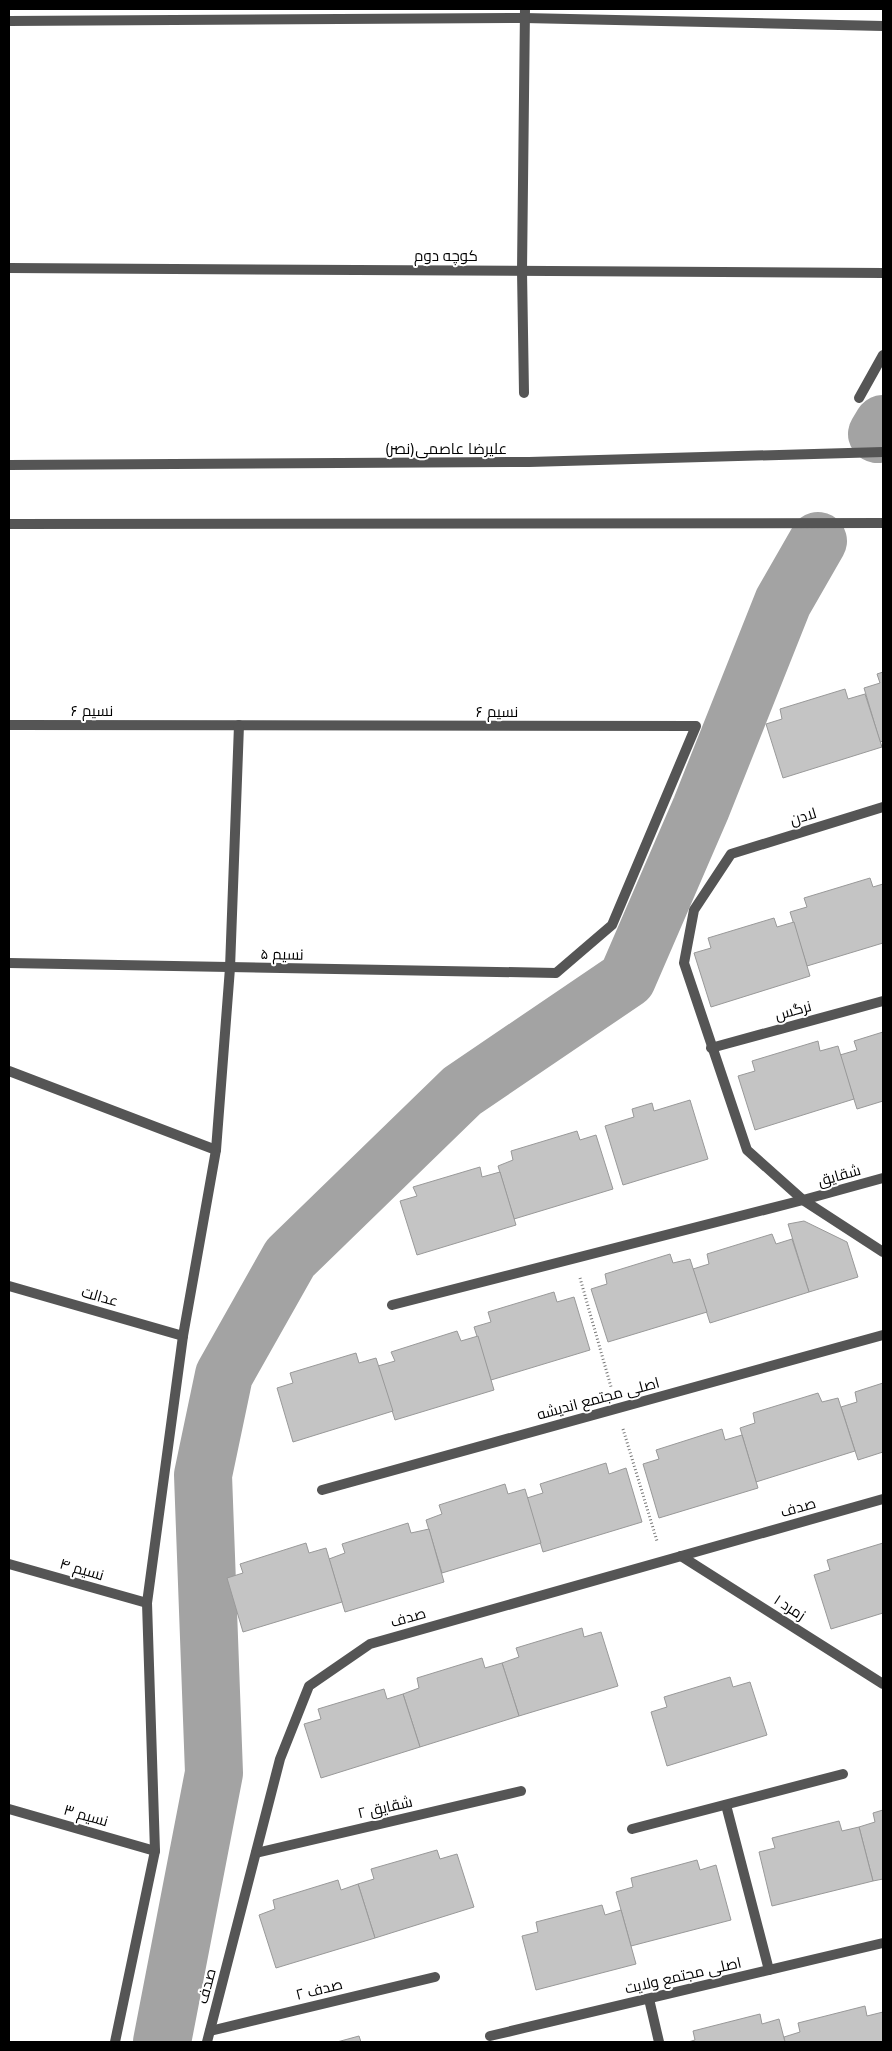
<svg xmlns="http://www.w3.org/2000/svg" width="892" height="2051" viewBox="0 0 892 2051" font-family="Mulish,Cairo,sans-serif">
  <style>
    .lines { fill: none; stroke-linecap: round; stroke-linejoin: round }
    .river { stroke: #a3a3a3; stroke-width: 58 }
    .building { fill: #c4c4c4; stroke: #999 }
    .path { stroke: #777; stroke-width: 3; stroke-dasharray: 1 2.5; stroke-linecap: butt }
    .minor { stroke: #555; stroke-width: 10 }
    .tertiary { stroke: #555; stroke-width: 10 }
    .labels { text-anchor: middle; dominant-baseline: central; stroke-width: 4; stroke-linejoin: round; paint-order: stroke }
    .street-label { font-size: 15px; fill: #000; stroke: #fff }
  </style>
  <rect width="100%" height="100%" fill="#fff"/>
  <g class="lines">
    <!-- river -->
    <g class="river">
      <polyline points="877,434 883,424"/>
      <polyline points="162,2042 214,1773 203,1475 224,1375 290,1258 462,1091 627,979 701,808 783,602 818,541"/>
    </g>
  </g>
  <!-- building -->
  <g class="building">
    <polygon points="883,672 883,741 880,742 864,688 880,683 877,674"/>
    <polygon points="845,689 848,699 865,694 882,747 783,778 766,724 782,719 780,709"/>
    <polygon points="870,878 873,887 883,884 883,943 807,966 790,912 807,907 804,898"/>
    <polygon points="774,918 777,927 794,922 810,976 711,1007 694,953 711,948 708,938"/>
    <polygon points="883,1032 883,1101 857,1109 840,1055 857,1050 854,1041"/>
    <polygon points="818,1041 820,1051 838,1046 854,1099 755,1130 738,1076 755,1071 752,1061"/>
    <polygon points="690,1100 708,1159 623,1185 605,1126 634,1117 632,1109 652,1103 654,1111"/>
    <polygon points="577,1131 580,1140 596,1135 613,1189 514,1219 498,1166 513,1160 511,1151"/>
    <polygon points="480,1167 482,1177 500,1172 516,1225 417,1255 400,1201 417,1196 413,1187"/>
    <polygon points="804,1221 847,1242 858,1277 809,1292 788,1224"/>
    <polygon points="772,1234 776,1244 792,1239 809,1292 710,1323 693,1269 709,1264 707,1254"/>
    <polygon points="670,1254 673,1263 690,1259 707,1312 608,1342 591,1289 607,1284 605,1274"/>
    <polygon points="554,1292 557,1302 574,1297 590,1350 491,1380 474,1327 491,1322 488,1312"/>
    <polygon points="457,1331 461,1341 478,1336 494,1390 395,1420 378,1366 395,1361 391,1352"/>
    <polygon points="356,1353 359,1363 376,1358 393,1411 293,1442 277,1388 293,1383 290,1373"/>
    <polygon points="883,1383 883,1452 858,1460 841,1407 857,1402 855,1392"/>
    <polygon points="818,1393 822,1402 838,1398 855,1451 756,1482 740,1428 755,1423 753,1413"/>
    <polygon points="722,1429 725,1440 742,1435 758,1488 659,1518 643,1464 659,1459 656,1450"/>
    <polygon points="606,1463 609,1474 626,1468 642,1522 543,1552 527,1498 543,1493 540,1484"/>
    <polygon points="505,1484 508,1494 525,1489 541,1543 442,1573 426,1520 442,1514 439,1505"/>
    <polygon points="408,1523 411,1533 429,1529 444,1582 345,1612 329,1559 345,1553 342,1544"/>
    <polygon points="306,1543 309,1553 326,1548 342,1602 243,1632 227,1578 243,1573 240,1564"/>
    <polygon points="883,1543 883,1613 831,1629 814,1575 830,1570 827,1560"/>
    <polygon points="582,1628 584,1637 601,1632 618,1686 519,1716 502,1663 519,1657 516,1648"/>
    <polygon points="482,1658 485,1668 502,1663 519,1716 420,1747 403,1694 419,1688 417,1678"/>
    <polygon points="730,1677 733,1687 750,1682 767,1735 667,1766 651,1712 667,1707 664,1697"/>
    <polygon points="384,1689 387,1699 403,1694 420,1747 321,1778 304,1724 321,1719 318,1709"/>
    <polygon points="883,1810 883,1879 873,1881 859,1827 875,1822 873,1813"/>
    <polygon points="839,1821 842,1831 859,1827 873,1881 772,1906 759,1852 775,1848 772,1838"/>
    <polygon points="437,1850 440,1859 457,1854 474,1907 375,1938 358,1884 374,1879 371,1869"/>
    <polygon points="697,1860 700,1870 716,1865 731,1920 631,1946 616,1892 633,1887 631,1878"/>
    <polygon points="338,1880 341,1890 358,1884 375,1938 276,1968 259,1915 275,1909 273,1900"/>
    <polygon points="602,1905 605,1915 621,1910 636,1964 536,1990 522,1936 538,1932 536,1922"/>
    <polygon points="865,2006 867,2016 883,2012 883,2042 785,2042 784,2037 800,2032 798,2023"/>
    <polygon points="760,2014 762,2024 779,2019 785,2042 688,2042 695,2040 693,2031"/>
    <polygon points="359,2036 361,2042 337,2042"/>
  </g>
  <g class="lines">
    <!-- path -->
    <g class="path">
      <polyline points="580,1278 611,1387"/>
      <polyline points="623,1429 657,1541"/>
    </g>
    <!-- minor -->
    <g class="minor">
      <polyline points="9,21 524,18 883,26"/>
      <polyline points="9,268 883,273"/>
      <polyline points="524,393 522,271 525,9"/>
      <polyline points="859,398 883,355"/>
      <polyline points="9,725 696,726 612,925 556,973 9,963"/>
      <polyline points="883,807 731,854 694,910 684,963 747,1150 803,1200 883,1252"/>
      <polyline points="711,1048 883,1001"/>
      <polyline points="9,1071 216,1150"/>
      <polyline points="9,1286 183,1336"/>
      <polyline points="392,1305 803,1200 883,1178"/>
      <polyline points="322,1490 883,1335"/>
      <polyline points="681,1556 883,1684"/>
      <polyline points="9,1564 147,1603"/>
      <polyline points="726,1805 769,1970"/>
      <polyline points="9,1809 155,1851"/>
      <polyline points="632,1829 843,1774"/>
      <polyline points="256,1853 521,1791"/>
      <polyline points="649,1999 659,2042"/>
      <polyline points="210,2031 435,1977"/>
      <polyline points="490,2036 883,1943"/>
      <polyline points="115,2042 155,1851 147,1603 183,1336 216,1150 230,968 239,725"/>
      <polyline points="207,2042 280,1759 309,1686 370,1644 883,1499"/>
    </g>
    <!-- tertiary -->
    <g class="tertiary">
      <polyline points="9,465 529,462 883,452"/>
      <polyline points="9,524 883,523"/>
    </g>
  </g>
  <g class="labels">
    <!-- street labels -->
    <g class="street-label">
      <text x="446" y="255">کوچه دوم</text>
      <text x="446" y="448">علیرضا عاصمی(نصر)</text>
      <text x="92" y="710">نسیم ۶</text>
      <text x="497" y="711">نسیم ۶</text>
      <text transform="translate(803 816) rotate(-17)">لادن</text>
      <text transform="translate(282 954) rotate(1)">نسیم ۵</text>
      <text transform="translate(793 1010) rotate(-15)">نرگس</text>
      <text transform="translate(839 1175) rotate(-16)">شقایق</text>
      <text transform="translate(100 1296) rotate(16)">عدالت</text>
      <text transform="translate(598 1398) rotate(-15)">اصلی مجتمع اندیشه</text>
      <text transform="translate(798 1507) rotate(-16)">صدف</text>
      <text transform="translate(82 1569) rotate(16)">نسیم ۴</text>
      <text transform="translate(790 1607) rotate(33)">زمرد ۱</text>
      <text transform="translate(408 1617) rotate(-16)">صدف</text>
      <text transform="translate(385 1807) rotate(-13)">شقایق ۲</text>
      <text transform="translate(86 1815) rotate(16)">نسیم ۳</text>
      <text transform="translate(683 1975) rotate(-13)">اصلی مجتمع ولایت</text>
      <text transform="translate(206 1986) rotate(-75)">صدف</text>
      <text transform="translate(319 1989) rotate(-14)">صدف ۲</text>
    </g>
  </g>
  <!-- border -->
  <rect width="892" height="2051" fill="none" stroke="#000000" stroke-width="20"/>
</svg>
